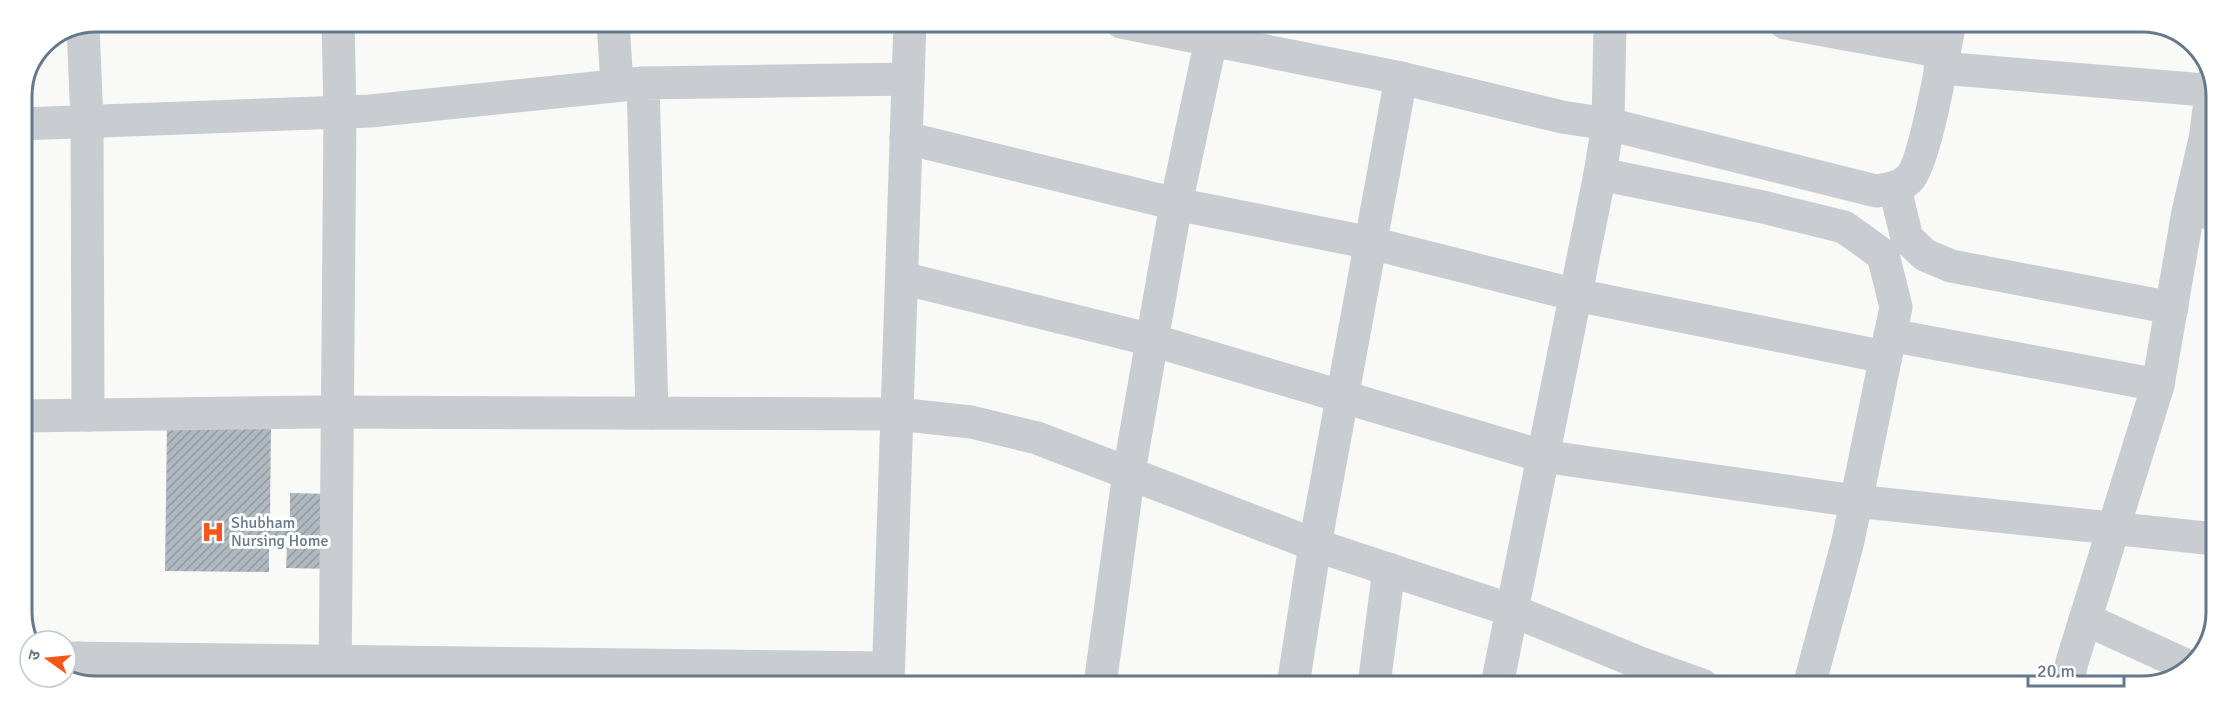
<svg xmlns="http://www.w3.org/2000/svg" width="2238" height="707" viewBox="0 0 2238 707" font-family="Signika,'Noto Sans Devanagari',sans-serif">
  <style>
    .building { fill: url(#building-hatch) }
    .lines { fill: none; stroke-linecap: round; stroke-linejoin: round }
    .minor { stroke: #c9cdd1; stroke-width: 33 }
    .tertiary { stroke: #c9cdd1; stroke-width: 33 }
    .labels { text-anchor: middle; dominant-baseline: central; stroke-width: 6; stroke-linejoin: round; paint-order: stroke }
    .poi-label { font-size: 16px; fill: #65798b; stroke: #fff; text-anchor: start }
    .rim { fill: none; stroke: #65798b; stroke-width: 3 }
  </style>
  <defs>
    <pattern id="building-hatch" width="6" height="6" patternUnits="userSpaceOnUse" patternTransform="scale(1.5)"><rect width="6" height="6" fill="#b0b9c0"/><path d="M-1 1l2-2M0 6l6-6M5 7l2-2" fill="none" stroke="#939ba2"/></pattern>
  </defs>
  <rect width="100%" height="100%" fill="#f9faf7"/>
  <!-- building -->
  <polygon class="building" points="167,423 271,424 270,519 290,519 290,493 333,494 332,569 286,568 287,549 269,549 269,572 165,571"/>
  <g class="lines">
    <!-- minor -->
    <g class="minor">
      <polyline points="613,22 617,85"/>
      <path d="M 1121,22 L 1401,78 L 1562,117 L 1608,124 L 1876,191 C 1889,189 1899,188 1909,179 C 1925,164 1944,51 1950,23"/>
      <polyline points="1785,23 1944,52"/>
      <polyline points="83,26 87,122 88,415"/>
      <polyline points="1940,68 2217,91"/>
      <polyline points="21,124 370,111 643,83"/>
      <polyline points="906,138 1176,204 1371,243 1576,295 1885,357"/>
      <polyline points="1600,174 1763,207 1844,227 1883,255 1896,307 1848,541 1809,686"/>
      <polyline points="1895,189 1907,238 1925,255 1951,266 2172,308"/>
      <polyline points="2188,212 2216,212"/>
      <polyline points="902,278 1152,340 1542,456 1855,501 2215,539"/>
      <polyline points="1890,335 2158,385"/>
      <polyline points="652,413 643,83 908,79"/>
      <polyline points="21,416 319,412 897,414 971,422 1037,438 1315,545 1511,610 1640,663 1702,685"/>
      <polyline points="2085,619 2190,667"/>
      <polyline points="79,658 79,683"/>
      <polyline points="335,684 340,113 338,21"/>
      <polyline points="1100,685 1129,472 1176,204 1211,40"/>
      <polyline points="1293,685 1315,545 1401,78"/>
      <polyline points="1374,685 1389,569"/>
      <polyline points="1497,685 1600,174 1608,124 1610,23"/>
      <polyline points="2067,686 2072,662 2158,385 2188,212 2205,139 2213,80"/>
    </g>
    <!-- tertiary -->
    <g class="tertiary">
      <polyline points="66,658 888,668"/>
      <polyline points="888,684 910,22"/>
    </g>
  </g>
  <!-- icons -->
  <defs>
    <g id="hospital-bare" transform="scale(1.8)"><path d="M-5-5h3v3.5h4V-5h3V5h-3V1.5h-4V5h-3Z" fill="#f5571b" stroke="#fff" stroke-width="2.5" paint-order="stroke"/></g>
  </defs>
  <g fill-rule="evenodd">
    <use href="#hospital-bare" x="213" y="532"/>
  </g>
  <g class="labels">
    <!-- poi labels -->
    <g class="poi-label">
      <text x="231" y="523">Shubham<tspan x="231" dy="18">Nursing Home</tspan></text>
    </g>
  </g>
  <!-- crop -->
  <path d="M0 0H2238V707H0ZM96 32H2142A64 64 0 0 1 2206 96V612A64 64 0 0 1 2142 676H96A64 64 0 0 1 32 612V96A64 64 0 0 1 96 32Z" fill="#fff" fill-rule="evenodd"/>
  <path class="rim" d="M96 32H2142A64 64 0 0 1 2206 96V612A64 64 0 0 1 2142 676H96A64 64 0 0 1 32 612V96A64 64 0 0 1 96 32Z"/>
  <!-- north arrow -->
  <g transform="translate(48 659) rotate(285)"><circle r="28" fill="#ffffff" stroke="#c1c9d1" stroke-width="1.5"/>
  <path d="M0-4.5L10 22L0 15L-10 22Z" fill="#f5571b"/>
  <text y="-9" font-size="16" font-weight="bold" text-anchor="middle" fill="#65798b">उ</text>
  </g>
  <!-- scale -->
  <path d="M2028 677v9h96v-9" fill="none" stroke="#65798b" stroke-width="3"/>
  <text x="2037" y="677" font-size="18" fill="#65798b" stroke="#ffffff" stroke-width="4.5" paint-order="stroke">20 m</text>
</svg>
